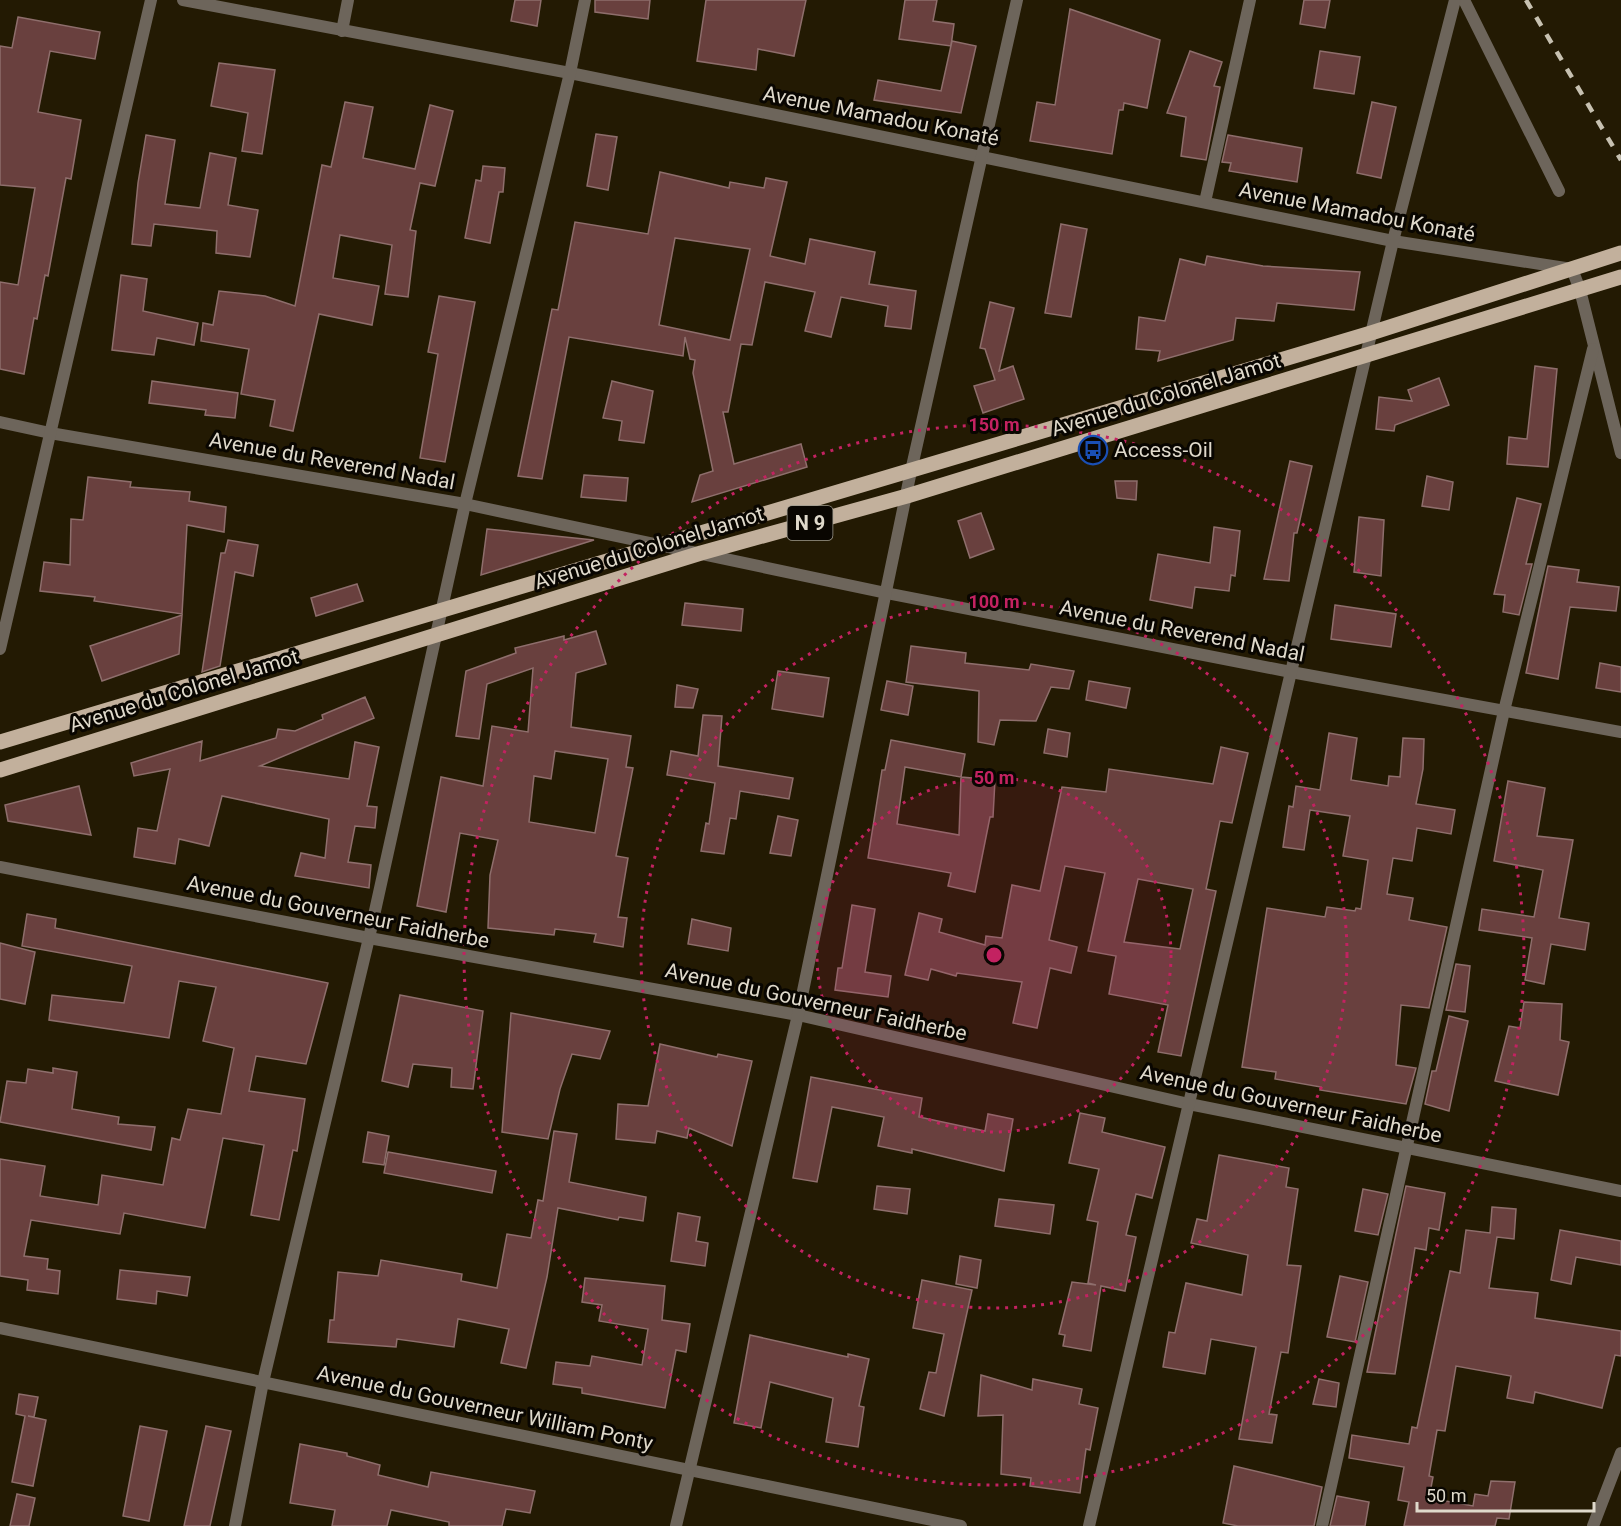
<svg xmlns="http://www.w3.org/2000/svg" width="1621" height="1526" viewBox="0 0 1621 1526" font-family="Roboto,sans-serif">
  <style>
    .building { fill: #69403e; stroke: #8e6e6c; stroke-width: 1.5; fill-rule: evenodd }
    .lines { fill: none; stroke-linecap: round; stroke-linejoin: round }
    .street { stroke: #6d655b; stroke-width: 12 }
    .primary { stroke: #c2b09c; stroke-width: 15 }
    .rail { stroke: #c7c1b1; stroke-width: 4.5; stroke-dasharray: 10 10; stroke-linecap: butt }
    .ring { fill: none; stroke: #c32261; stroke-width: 3; stroke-dasharray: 3 6 }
    .labels { text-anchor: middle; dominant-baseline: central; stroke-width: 6; stroke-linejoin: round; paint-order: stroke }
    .shield { fill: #090601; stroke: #9f9a8e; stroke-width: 1.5 }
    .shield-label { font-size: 20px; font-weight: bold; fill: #dfd9cb }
    .street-label { font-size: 21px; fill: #dfd9cb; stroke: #090601 }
    .poi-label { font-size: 21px; fill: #dfd9cb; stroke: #090601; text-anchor: start }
    .centre { fill: #c32261; stroke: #090601; stroke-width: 3 }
    .ring-label { font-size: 18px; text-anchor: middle; font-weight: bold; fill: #c32261; stroke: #090601; stroke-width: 6; stroke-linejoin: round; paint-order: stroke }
  </style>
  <rect width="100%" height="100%" fill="#231a03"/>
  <!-- building -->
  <g class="building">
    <polygon points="515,0 541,0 537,26 511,21"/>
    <polygon points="595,0 650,0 648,19 595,12"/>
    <polygon points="706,0 806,0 794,56 758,49 756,70 697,61"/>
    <polygon points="905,0 937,0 933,21 954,24 951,46 899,39"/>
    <polygon points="1304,0 1330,0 1325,28 1300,24"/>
    <polygon points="1070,9 1160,40 1147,108 1124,103 1123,110 1119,110 1112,154 1030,141 1037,102 1055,105"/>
    <polygon points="18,17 100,32 95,59 50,51 38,112 81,120 71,179 66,178 48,276 45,275 37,319 34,318 24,374 0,369 0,282 18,285 35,188 0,185 0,46 12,48"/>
    <polygon points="952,41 976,46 961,113 874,100 878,80 941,91"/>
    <polygon points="1190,51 1222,62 1214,86 1220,87 1206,160 1181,156 1186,117 1167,113"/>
    <polygon points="1320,51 1360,57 1354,94 1314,88"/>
    <polygon points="219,63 275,70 262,154 242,151 248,113 211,106"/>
    <polygon points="345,102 373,107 363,158 415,169 430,105 453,111 435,186 420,183 410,230 416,231 408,297 385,294 392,245 340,235 333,278 379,286 372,325 319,314 293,431 270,426 275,400 241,394 249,349 201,341 203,323 213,325 219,291 265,296 295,306 322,165 331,167"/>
    <polygon points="1372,102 1396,107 1381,178 1357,173"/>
    <polygon points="596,134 617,137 608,190 587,186"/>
    <polygon points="146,135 175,140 165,204 200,208 210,153 236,158 228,205 258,210 250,257 216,253 217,231 154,224 151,246 132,244 138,183"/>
    <polygon points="1228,135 1302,148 1297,182 1229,171 1231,163 1222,162"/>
    <polygon points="483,166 505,168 503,192 499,192 490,243 465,238 476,180 481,181"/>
    <path d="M 660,172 L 729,188 L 730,182 L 764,188 L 766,178 L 787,182 L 770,256 L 805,264 L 810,239 L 875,252 L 869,284 L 916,291 L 911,329 L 885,326 L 888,306 L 841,297 L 831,337 L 805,331 L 815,292 L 765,282 L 752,345 L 741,344 L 728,412 L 723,412 L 734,464 L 801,444 L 807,467 L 692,502 L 700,475 L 713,471 L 693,373 L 695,360 L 690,359 L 685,337 L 683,356 L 569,337 L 542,479 L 518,476 L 552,309 L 558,310 L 575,222 L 648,234 ZM 675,238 L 750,249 L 730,340 L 659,325 Z"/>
    <polygon points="1061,224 1087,229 1071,317 1045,313"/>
    <polygon points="1207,256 1263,266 1360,272 1354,310 1277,303 1274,321 1236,318 1233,340 1158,361 1160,351 1136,349 1139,317 1165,321 1180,259 1205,265"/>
    <polygon points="121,275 147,279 143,311 198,323 194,345 157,338 154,355 112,350"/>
    <polygon points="439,296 475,302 445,462 420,458 438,354 428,352"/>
    <polygon points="990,302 1014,308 999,371 1013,366 1024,399 983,413 974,386 995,380 985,349 980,348"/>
    <polygon points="1535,366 1557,369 1548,467 1507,464 1509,437 1527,439"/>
    <polygon points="1439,378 1449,405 1395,425 1394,431 1376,429 1379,397 1412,401 1408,390"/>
    <polygon points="152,381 238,393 235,418 205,415 206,410 149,403"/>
    <polygon points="612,381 653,391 644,443 619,440 622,421 603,418"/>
    <polygon points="1290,461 1312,466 1297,533 1294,533 1289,581 1264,579"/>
    <polygon points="584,475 628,478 626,501 581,497"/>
    <polygon points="1427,476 1453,482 1449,510 1422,506"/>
    <polygon points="88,477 131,482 130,487 190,492 189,501 226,507 224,532 187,525 182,614 94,601 95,597 40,591 44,562 70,565 71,519 83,520"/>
    <polygon points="1115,481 1137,481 1136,500 1117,498"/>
    <polygon points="1517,498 1541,504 1526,564 1532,564 1519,615 1503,612 1505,595 1494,594"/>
    <polygon points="981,513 994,549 970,558 958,521"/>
    <polygon points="1359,517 1384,520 1381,576 1354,572"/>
    <polygon points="1214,527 1240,531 1235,576 1231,575 1229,591 1195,587 1192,608 1150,600 1158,554 1210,563"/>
    <polygon points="487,529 594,540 481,575"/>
    <polygon points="228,540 258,545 253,576 235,572 220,666 202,672 221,553 225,553"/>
    <polygon points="1548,566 1579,570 1577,582 1619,587 1616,611 1570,607 1558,679 1526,673"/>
    <polygon points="357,584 363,601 316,616 311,598"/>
    <polygon points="685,603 743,609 741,631 682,625"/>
    <polygon points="1335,605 1396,614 1391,647 1331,639"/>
    <polygon points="182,615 179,654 102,681 90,646"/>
    <path d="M 596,631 L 606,664 L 576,673 L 571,727 L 631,736 L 626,767 L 633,768 L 616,856 L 628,858 L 618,917 L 627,918 L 623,947 L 594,942 L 596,934 L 555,929 L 554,935 L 488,928 L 490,875 L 498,840 L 460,833 L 446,912 L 417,906 L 441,777 L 483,786 L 492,726 L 528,732 L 533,668 L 487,684 L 479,739 L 456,736 L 466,671 L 516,653 L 515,648 L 564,636 L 564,640 ZM 555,751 L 608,759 L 595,833 L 529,822 L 534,776 L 551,779 Z"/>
    <polygon points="911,646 966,653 965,663 1029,670 1031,664 1074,671 1069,689 1051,687 1036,721 1000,720 994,745 978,742 979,691 906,682"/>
    <polygon points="1600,663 1621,667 1621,692 1596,688"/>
    <polygon points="778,671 829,678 823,717 772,709"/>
    <polygon points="887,681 913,686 908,715 881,710"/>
    <polygon points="1089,681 1130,688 1126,708 1086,700"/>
    <polygon points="677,685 698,689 693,708 675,707"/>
    <polygon points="365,697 374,718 260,766 349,779 355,742 379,747 367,806 377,807 375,828 355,826 348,862 371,865 369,888 295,876 301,853 325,858 329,819 222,796 209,846 179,839 175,864 134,857 138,828 157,831 170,769 134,776 131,763 202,741 200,761 276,738 278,729 295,731 323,719 322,715"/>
    <polygon points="703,715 722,716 718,766 793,778 789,799 740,791 736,819 730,818 724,854 701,851 706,823 709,824 715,783 667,775 671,751 698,756"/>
    <polygon points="1048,729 1070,733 1067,757 1044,753"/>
    <polygon points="1329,733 1357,738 1351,780 1388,786 1389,776 1400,777 1403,738 1424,739 1423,769 1416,804 1455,810 1451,834 1417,828 1412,861 1393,858 1387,894 1413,898 1409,920 1447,927 1429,1008 1401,1005 1396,1065 1416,1068 1406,1104 1320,1090 1321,1087 1275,1079 1276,1072 1242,1067 1267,908 1325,917 1327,907 1355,911 1356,908 1361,909 1368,860 1343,856 1350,816 1310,810 1304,850 1283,847 1289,806 1293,807 1296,786 1320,790"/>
    <path d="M 891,740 L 965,754 L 961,777 L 995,780 L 993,817 L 990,817 L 975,892 L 948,886 L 951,873 L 868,858 L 882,770 L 885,770 ZM 905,767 L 961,777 L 959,835 L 897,824 Z"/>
    <path d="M 1221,747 L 1248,753 L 1232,823 L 1220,821 L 1206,889 L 1216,891 L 1181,1056 L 1158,1052 L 1168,1005 L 1109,994 L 1116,956 L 1088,951 L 1105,873 L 1065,866 L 1049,940 L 1077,947 L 1071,973 L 1050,968 L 1037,1028 L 1013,1023 L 1022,982 L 957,973 L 956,976 L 931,969 L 928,980 L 905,975 L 919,913 L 942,919 L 939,932 L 985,945 L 986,936 L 1002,938 L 1012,885 L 1040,891 L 1062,787 L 1106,792 L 1109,769 L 1213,784 ZM 1138,879 L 1193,889 L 1180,949 L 1124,942 Z"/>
    <polygon points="1508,781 1545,788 1537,836 1573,840 1559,918 1589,923 1585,950 1551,944 1544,984 1525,980 1532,938 1479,930 1482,909 1534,917 1543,870 1494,861"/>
    <polygon points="79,786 91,835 8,821 5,805"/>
    <polygon points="778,816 798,820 791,856 770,853"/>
    <polygon points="852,905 875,909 865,972 891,976 888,997 835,990 838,968 842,968"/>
    <polygon points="27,914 56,919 55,928 328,983 306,1064 256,1056 249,1091 305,1099 297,1151 293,1150 279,1220 251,1215 264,1145 223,1138 205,1228 124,1213 120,1234 31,1220 24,1256 48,1259 47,1269 60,1271 58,1294 27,1290 28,1280 0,1276 0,1159 45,1166 40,1196 98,1205 102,1175 163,1185 172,1138 180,1140 188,1109 221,1114 234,1048 203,1041 216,987 179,981 169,1038 49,1020 52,995 124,1003 132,966 22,946"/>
    <polygon points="692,919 731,928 728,951 688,944"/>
    <polygon points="0,943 35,952 25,1004 0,999"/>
    <polygon points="1456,964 1470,966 1465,1012 1446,1010"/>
    <polygon points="400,995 483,1011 473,1089 451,1087 452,1068 413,1064 408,1087 382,1081"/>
    <polygon points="1524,1002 1562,1004 1560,1040 1569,1042 1558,1095 1495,1081 1509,1026 1520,1028"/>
    <polygon points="511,1013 610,1031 600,1059 572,1054 560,1089 548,1139 502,1132"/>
    <polygon points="1449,1016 1468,1021 1449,1111 1425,1104 1432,1071 1436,1071"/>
    <polygon points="660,1044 717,1057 718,1054 752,1061 732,1146 689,1128 687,1138 657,1131 655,1143 616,1139 618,1104 648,1106"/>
    <polygon points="53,1068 77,1072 72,1109 119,1117 118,1124 155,1127 151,1150 0,1122 7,1081 26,1083 28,1069 53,1073"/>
    <polygon points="811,1077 922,1098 919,1117 985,1131 988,1114 1013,1119 1004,1171 912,1149 912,1153 878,1146 884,1117 832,1107 817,1182 793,1178"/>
    <polygon points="1080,1113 1105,1118 1102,1132 1165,1147 1152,1198 1136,1194 1126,1235 1136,1237 1125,1291 1101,1286 1091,1351 1063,1346 1065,1335 1059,1334 1072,1282 1096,1285 1088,1283 1098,1222 1087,1220 1099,1169 1069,1163"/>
    <polygon points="554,1131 577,1134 569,1182 646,1197 643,1221 619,1217 618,1220 558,1208 547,1277 526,1368 501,1363 509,1329 458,1319 454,1347 397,1339 396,1347 328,1342 330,1320 334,1320 338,1272 378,1276 381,1260 462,1274 461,1281 497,1288 507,1234 531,1238 538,1200 543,1201"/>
    <polygon points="368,1132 389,1136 384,1165 363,1162"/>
    <polygon points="388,1152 496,1171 492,1193 384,1173"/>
    <polygon points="1219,1155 1289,1168 1286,1187 1298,1189 1287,1265 1301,1266 1288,1353 1281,1352 1269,1414 1277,1415 1272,1443 1239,1439 1256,1347 1211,1339 1205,1374 1163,1367 1169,1332 1175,1333 1186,1283 1242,1295 1248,1255 1191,1243 1197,1219 1207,1221"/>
    <polygon points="877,1186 910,1189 907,1214 874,1209"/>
    <polygon points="1406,1186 1445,1193 1439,1230 1429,1228 1426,1250 1415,1248 1395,1374 1367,1372"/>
    <polygon points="1363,1189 1388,1194 1378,1235 1355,1231"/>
    <polygon points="999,1199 1054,1205 1050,1234 995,1226"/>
    <polygon points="1492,1207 1516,1209 1514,1239 1497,1237 1489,1288 1538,1293 1535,1318 1621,1331 1621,1356 1615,1355 1602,1408 1535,1392 1533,1403 1507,1398 1511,1376 1456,1366 1445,1431 1437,1430 1429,1476 1433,1477 1429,1498 1473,1506 1475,1494 1488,1496 1491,1481 1515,1482 1509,1519 1497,1518 1495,1526 1404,1526 1409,1502 1398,1500 1404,1467 1349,1458 1352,1435 1409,1444 1412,1427 1417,1428 1450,1271 1460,1273 1466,1230 1490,1233"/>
    <polygon points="678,1213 700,1217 696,1241 708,1243 705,1266 671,1261"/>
    <polygon points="1560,1230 1621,1241 1621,1265 1576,1257 1571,1284 1551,1280"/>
    <polygon points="960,1256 981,1260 977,1288 956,1284"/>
    <polygon points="120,1270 190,1277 187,1296 157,1291 156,1304 117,1299"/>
    <polygon points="1340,1276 1368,1282 1355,1342 1327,1337"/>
    <polygon points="585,1278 665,1286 662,1320 690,1324 686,1352 676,1350 665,1408 582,1393 582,1388 553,1384 556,1362 590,1366 592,1356 642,1365 648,1329 599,1321 602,1305 582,1302"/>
    <polygon points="922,1280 972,1290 944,1416 920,1409 929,1372 936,1373 944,1334 913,1328"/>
    <polygon points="750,1335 848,1357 848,1354 869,1359 859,1406 864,1407 858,1447 826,1442 833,1398 770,1382 761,1428 734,1423"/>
    <polygon points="981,1375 1032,1390 1033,1379 1082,1389 1079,1404 1098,1408 1090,1450 1086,1449 1080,1493 1030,1486 1031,1478 1001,1474 1003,1415 978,1416"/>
    <polygon points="1319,1379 1339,1383 1336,1407 1313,1404"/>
    <polygon points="19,1394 38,1397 34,1417 28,1416 46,1420 33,1486 12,1482 25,1416 16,1414"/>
    <polygon points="140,1426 167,1431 149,1521 123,1516"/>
    <polygon points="206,1426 231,1431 210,1526 184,1526"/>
    <polygon points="300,1444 347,1453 347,1456 380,1465 378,1475 428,1487 431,1472 535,1491 530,1513 506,1509 502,1526 449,1526 449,1522 391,1510 387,1526 332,1526 335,1510 290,1503"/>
    <polygon points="1234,1466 1322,1487 1314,1526 1238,1526 1223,1523"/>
    <polygon points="17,1494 35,1498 29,1526 10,1526"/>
    <polygon points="1337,1496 1369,1502 1365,1526 1330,1526"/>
  </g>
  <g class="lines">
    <!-- street -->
    <g class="street">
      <polyline points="183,0 570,73 1393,241 1572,269 1580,290 1621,453"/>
      <polyline points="1464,0 1559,191"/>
      <polyline points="342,31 348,0"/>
      <polyline points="1205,202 1250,0"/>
      <polyline points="0,422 50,433 465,504 886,593 1291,672 1621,732"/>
      <polyline points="0,649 151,0"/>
      <polyline points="0,867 369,938 798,1015 1189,1104 1621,1191"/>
      <polyline points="0,1328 961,1526"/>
      <polyline points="235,1526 263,1382 369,938 465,504 570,73 585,0"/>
      <polyline points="676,1526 798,1015 911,471 1017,0"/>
      <polyline points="1089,1526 1393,241 1455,0"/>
      <polyline points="1322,1526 1504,711 1593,349"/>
      <polyline points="1593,1526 1621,1453"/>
    </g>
    <!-- primary -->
    <g class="primary">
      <polyline points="0,742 1371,333 1621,253"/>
      <polyline points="0,770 701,553 907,496 1621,277"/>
    </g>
    <!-- rail -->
    <polyline class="rail" points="1526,0 1621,160"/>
  </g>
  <!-- distance rings -->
  <circle cx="994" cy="955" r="177" fill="#c32261" fill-opacity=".12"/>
  <g class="ring">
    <circle cx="994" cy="955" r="177"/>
    <circle cx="994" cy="955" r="353"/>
    <circle cx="994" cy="955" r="530"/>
  </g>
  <!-- icons -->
  <defs>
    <g id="bus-ring" transform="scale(1.5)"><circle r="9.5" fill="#090601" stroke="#1a4fb4" stroke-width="1.5"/><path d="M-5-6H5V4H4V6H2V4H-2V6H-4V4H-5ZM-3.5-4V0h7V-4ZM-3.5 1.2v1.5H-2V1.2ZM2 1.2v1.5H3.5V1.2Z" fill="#1a4fb4"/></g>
  </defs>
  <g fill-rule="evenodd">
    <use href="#bus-ring" x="1093" y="450"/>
  </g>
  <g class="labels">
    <!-- shield labels -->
    <rect class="shield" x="787.5" y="506" width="45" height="34" rx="4.5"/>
    <g class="shield-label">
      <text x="810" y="523">N 9</text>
    </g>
    <!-- street labels -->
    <g class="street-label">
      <text transform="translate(881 116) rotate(11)">Avenue Mamadou Konaté</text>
      <text transform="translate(1357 212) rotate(11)">Avenue Mamadou Konaté</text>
      <text transform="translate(1166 395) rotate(-17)">Avenue du Colonel Jamot</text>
      <text transform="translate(332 461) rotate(10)">Avenue du Reverend Nadal</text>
      <text transform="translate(649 548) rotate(-17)">Avenue du Colonel Jamot</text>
      <text transform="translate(1182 631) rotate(11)">Avenue du Reverend Nadal</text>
      <text transform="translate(184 691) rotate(-17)">Avenue du Colonel Jamot</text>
      <text transform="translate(338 912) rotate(11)">Avenue du Gouverneur Faidherbe</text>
      <text transform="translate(816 1002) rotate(12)">Avenue du Gouverneur Faidherbe</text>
      <text transform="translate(1291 1104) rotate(12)">Avenue du Gouverneur Faidherbe</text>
      <text transform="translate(485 1408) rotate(12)">Avenue du Gouverneur William Ponty</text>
    </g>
    <!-- poi labels -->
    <g class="poi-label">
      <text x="1114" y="450">Access-Oil</text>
    </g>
  </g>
  <circle cx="994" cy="955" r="9" class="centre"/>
  <g class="ring-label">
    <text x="994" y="431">150 m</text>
    <text x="994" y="608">100 m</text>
    <text x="994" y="784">50 m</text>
  </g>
  <!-- scale -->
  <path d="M1417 1502v9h177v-9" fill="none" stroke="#dfd9cb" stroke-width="3"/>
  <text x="1426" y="1502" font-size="18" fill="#dfd9cb" stroke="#090601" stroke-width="4.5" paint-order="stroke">50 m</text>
</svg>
